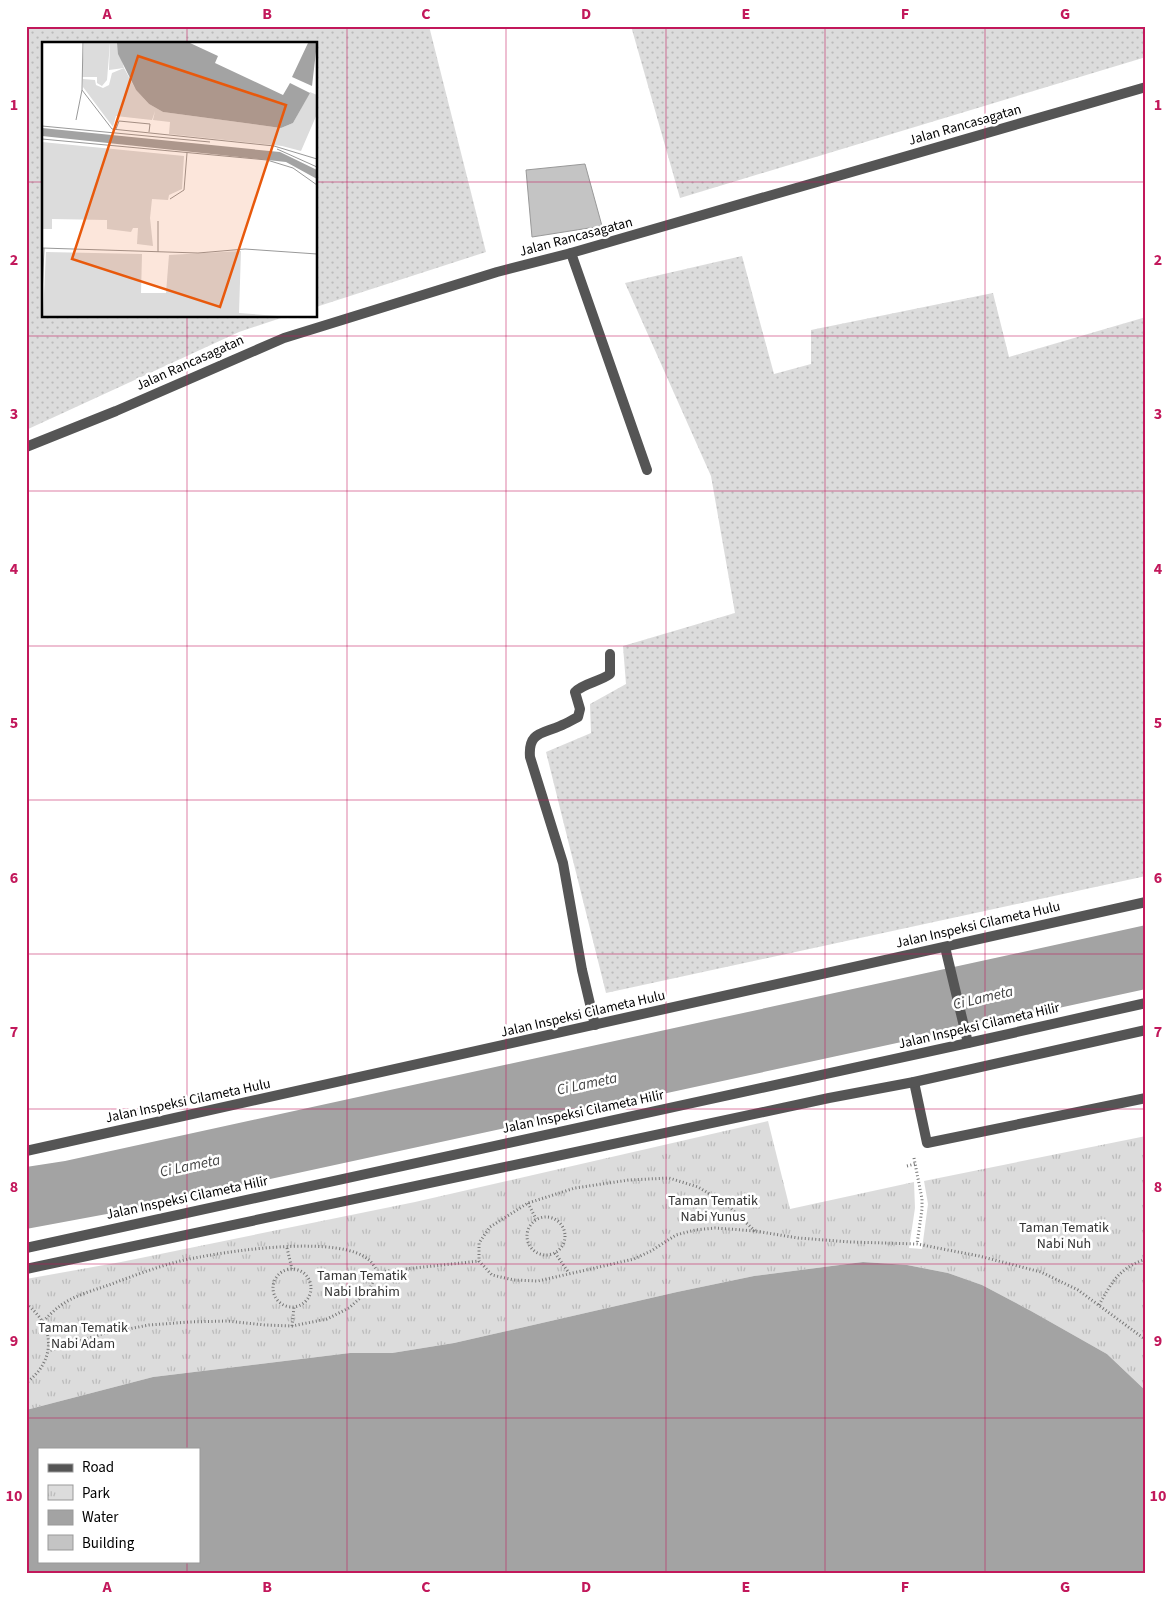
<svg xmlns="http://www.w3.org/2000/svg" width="1172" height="1600" viewBox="0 0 1172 1600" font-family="'Source Sans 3',sans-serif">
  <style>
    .grass { fill: url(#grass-dots) }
    .park { fill: url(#park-tufts) }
    .water { fill: #a3a3a3; fill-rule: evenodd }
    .building { fill: #c4c4c4; stroke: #999 }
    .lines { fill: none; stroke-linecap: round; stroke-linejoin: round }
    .path { stroke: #777; stroke-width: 3; stroke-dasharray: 1 2.5; stroke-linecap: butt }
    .lane { stroke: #555; stroke-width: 10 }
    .street { stroke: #555; stroke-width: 10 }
    .grid { fill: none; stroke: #c2185b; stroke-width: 1; stroke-opacity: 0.55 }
    .labels { text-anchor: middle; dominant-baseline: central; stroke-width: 5; stroke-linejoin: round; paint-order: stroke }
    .street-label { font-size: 14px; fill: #000; stroke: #fff }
    .park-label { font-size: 14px; fill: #333; stroke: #fff }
    .water-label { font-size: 15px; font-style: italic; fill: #444; stroke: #fff }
    .inset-road { fill: none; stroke: #999; stroke-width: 1 }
    .view { fill: #e8590c; fill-opacity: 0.15; stroke: #e8590c; stroke-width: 2.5 }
    .inset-edge { fill: none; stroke: #000; stroke-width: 2.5 }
    .neatline { fill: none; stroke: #c2185b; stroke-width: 2 }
    .grid-label { font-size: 16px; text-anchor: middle; font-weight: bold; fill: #c2185b }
  </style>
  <defs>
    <pattern id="grass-dots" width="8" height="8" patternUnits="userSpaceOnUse" patternTransform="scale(1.25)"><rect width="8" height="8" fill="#dcdcdc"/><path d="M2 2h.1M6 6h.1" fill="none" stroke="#bbb" stroke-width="1.8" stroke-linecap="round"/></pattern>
    <pattern id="park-tufts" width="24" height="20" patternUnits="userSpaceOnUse" patternTransform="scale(1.25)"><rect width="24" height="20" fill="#dcdcdc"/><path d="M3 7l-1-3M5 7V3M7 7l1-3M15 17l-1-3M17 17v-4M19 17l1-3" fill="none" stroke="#bbb"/></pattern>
  </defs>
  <rect width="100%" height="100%" fill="#fff"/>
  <!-- grass -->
  <g class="grass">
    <polygon points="26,26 429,26 486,252 316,307 316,44 44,44 44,316 287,316 239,332 26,430"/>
    <polygon points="631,26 1146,26 1146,57 680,198"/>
    <polygon points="742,256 774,374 811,364 811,330 993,293 1009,357 1146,317 1146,876 606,993 546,752 591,733 590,704 626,684 623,646 735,613 711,476 625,283"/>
  </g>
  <!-- park -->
  <polygon class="park" points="768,1121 790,1209 914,1182 915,1208 909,1248 922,1249 928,1204 924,1181 1146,1136 1146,1391 1107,1354 1031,1311 982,1285 948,1273 907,1265 863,1262 754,1276 677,1292 454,1343 392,1353 350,1353 153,1377 26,1410 26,1279 121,1262 415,1202"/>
  <!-- water -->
  <g class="water">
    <polygon points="1146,925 1146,989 123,1211 26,1229 26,1167 65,1161"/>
    <path d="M 863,1262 L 907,1265 L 948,1273 L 982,1285 L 1031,1311 L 1107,1354 L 1146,1391 L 1146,1574 L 26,1574 L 26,1410 L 153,1377 L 350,1353 L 392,1353 L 454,1343 L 677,1292 L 754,1276 ZM 39,1449 L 199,1449 L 199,1561 L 39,1561 Z"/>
  </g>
  <!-- building -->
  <polygon class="building" points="585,164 602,226 532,237 526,170"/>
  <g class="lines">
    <!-- path -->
    <g class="path">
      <polyline points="914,1158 922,1199 922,1209 917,1244"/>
      <polyline points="907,1166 915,1164"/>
      <polyline points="528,1203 536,1219"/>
      <circle cx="546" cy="1236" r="19"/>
      <polyline points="755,1231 725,1203 698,1187 669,1178 629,1180 575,1188 528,1203 490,1227 479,1243 479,1261 492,1275 514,1280 538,1281 634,1259 651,1251 676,1235 695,1230 715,1228 755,1231 798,1238 851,1242 917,1244 979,1256 1041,1272 1078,1290 1146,1340"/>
      <polyline points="287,1248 292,1269"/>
      <polyline points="555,1253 569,1273"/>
      <circle cx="292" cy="1288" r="19"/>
      <polyline points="378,1272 479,1261"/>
      <path d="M 26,1304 C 56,1326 56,1361 26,1383"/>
      <path d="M 1099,1305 C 1112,1282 1119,1268 1146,1259"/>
      <path d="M 43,1321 C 49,1316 54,1310 60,1306 C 73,1296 91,1291 106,1286 C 136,1275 168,1262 200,1257 C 236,1250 341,1235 369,1260 C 373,1263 375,1268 378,1272 L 369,1290 L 349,1308 L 327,1319 L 292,1326 L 265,1325 L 227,1321 L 189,1322 L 149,1325 L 102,1334 L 48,1351"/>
      <polyline points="292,1326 294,1307"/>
    </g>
    <!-- lane -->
    <g class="lane">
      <polyline points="914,1082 927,1143 1146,1098"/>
      <polyline points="26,1269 829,1098 914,1082 1146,1030"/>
    </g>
    <!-- street -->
    <g class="street">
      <polyline points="571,253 647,470"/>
      <polyline points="26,447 116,411 284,338 497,272 571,253 1146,87"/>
      <polyline points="945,947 968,1043"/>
      <path d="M 595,1025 L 582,970 L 563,863 L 530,757 C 528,732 542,734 560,726 C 566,724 572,720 578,717 L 580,709 L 575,692 C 584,683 599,682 610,674 L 610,654"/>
      <polyline points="26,1151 1146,902"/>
      <polyline points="26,1248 968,1043 1146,1003"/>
    </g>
  </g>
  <!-- grid -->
  <path class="grid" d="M 187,26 L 187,44M 347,26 L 347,1574M 506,26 L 506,1574M 666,26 L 666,1574M 825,26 L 825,1574M 985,26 L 985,1574M 26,182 L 44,182M 316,182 L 1146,182M 187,316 L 187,1449M 26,336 L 1146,336M 26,491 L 1146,491M 26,646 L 1146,646M 26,800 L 1146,800M 26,954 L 1146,954M 26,1109 L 1146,1109M 26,1264 L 1146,1264M 26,1418 L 1146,1418M 187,1561 L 187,1574"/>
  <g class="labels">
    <!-- street labels -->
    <g class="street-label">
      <text transform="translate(965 125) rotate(-16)">Jalan Rancasagatan</text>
      <text transform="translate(576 237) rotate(-15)">Jalan Rancasagatan</text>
      <text transform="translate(190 363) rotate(-24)">Jalan Rancasagatan</text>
      <text transform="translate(978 925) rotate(-13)">Jalan Inspeksi Cilameta Hulu</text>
      <text transform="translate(583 1014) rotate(-13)">Jalan Inspeksi Cilameta Hulu</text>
      <text transform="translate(979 1026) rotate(-13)">Jalan Inspeksi Cilameta Hilir</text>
      <text transform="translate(188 1101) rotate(-12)">Jalan Inspeksi Cilameta Hulu</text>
      <text transform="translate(583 1112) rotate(-12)">Jalan Inspeksi Cilameta Hilir</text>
      <text transform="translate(187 1198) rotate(-12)">Jalan Inspeksi Cilameta Hilir</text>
    </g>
    <!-- park labels -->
    <g class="park-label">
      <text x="713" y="1201">Taman Tematik<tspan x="713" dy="16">Nabi Yunus</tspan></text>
      <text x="1064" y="1228">Taman Tematik<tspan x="1064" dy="16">Nabi Nuh</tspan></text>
      <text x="362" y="1276">Taman Tematik<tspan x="362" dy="16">Nabi Ibrahim</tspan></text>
      <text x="83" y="1328">Taman Tematik<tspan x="83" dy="16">Nabi Adam</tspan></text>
    </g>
    <!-- water labels -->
    <g class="water-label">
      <text transform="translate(983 998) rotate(-13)">Ci Lameta</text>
      <text transform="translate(587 1084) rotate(-12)">Ci Lameta</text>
      <text transform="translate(190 1166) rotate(-12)">Ci Lameta</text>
    </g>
  </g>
  <!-- overview -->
  <g transform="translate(42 42)">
    <rect width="275" height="275" fill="#fff"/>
    <path d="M 68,1 L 75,1 L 82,26 L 67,28 ZM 0,100 L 142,114 L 140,147 L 127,153 L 126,158 L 110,157 L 108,176 L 111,204 L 95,202 L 96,186 L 91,186 L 89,190 L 65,187 L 65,178 L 10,177 L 10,187 L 0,187 ZM 199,209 L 197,271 L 236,274 L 1,274 L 4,210 L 100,212 L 99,251 L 124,251 L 127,213 Z" fill="#dcdcdc"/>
    <path d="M 42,1 L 68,1 L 65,38 L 60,44 L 55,41 L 55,35 L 40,35 ZM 82,26 L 94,48 L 107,62 L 121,70 L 239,86 L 251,81 L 268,50 L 275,53 L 275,72 L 259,109 L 240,104 L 127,92 L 128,80 L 111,78 L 113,69 L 110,78 L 74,74 L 71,85 L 41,45 L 41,37 L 53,38 L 54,43 L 61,46 L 67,43 L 70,31 Z" fill="#dcdcdc"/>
    <path d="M 75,1 L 148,1 L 176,14 L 173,21 L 241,53 L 248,41 L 268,51 L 251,81 L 239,86 L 121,70 L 107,62 L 94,48 L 76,12 ZM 266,1 L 275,1 L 270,44 L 250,35 ZM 0,86 L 238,110 L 275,128 L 275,137 L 244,120 L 0,94 Z" fill="#a3a3a3"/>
    <path class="inset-road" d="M 41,1 L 40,48 L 70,87 L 232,104 L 275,117M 34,78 L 40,48M 0,84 L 168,100M 74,87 L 77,79 L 108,82 L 107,90M 0,97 L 225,118 L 251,126 L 275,143M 235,107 L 275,125M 128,157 L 142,148 L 145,111M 116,179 L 116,210M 0,206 L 156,211 L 203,207 L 275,212M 0,255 L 2,206"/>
    <path class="view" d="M 96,14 L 244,63 L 178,265 L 30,217 Z"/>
    <rect width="275" height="275" class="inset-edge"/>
  </g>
  <!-- border -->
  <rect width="1172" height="1600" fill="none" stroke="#ffffff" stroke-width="55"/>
  <!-- legend -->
  <rect x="38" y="1448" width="162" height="115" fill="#ffffff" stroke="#999999"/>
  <rect x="48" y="1464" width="25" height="8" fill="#555555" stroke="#999999"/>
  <text x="82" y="1472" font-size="15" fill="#000000">Road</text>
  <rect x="48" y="1485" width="25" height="15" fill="url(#park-tufts)" stroke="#999999"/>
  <text x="82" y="1498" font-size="15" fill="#000000">Park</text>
  <rect x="48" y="1510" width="25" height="15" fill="#a3a3a3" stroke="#999999"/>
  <text x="82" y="1522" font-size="15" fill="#000000">Water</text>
  <rect x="48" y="1535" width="25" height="15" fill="#c4c4c4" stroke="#999999"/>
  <text x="82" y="1548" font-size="15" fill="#000000">Building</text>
  <rect x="28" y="28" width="1116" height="1544" class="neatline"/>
  <g class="grid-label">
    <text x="107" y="19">A</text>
    <text x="267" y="19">B</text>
    <text x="426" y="19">C</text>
    <text x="586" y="19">D</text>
    <text x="746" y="19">E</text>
    <text x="905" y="19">F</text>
    <text x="1065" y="19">G</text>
    <text x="14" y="110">1</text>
    <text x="1158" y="110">1</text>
    <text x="14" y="265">2</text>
    <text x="1158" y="265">2</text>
    <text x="14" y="419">3</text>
    <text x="1158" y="419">3</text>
    <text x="14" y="574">4</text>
    <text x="1158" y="574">4</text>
    <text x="14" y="728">5</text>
    <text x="1158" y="728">5</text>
    <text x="14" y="883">6</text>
    <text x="1158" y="883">6</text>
    <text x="14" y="1037">7</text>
    <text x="1158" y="1037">7</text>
    <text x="14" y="1192">8</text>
    <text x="1158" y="1192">8</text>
    <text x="14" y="1346">9</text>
    <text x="1158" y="1346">9</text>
    <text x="14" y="1501">10</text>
    <text x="1158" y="1501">10</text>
    <text x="107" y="1592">A</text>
    <text x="267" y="1592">B</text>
    <text x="426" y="1592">C</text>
    <text x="586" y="1592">D</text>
    <text x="746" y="1592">E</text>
    <text x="905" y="1592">F</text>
    <text x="1065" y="1592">G</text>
  </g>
</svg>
